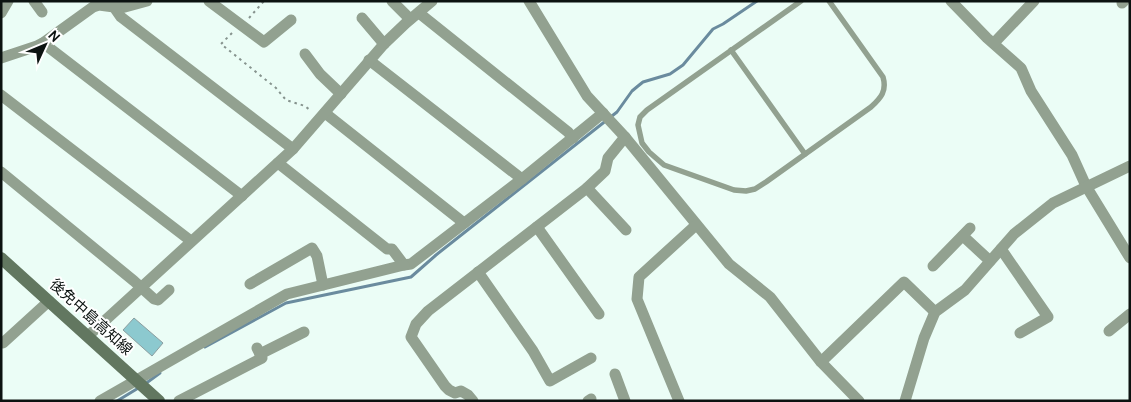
<svg xmlns="http://www.w3.org/2000/svg" width="1131" height="402" viewBox="0 0 1131 402" font-family="Cabin,'Noto Sans JP',sans-serif">
  <style>
    .lines { fill: none; stroke-linecap: round; stroke-linejoin: round }
    .stream { stroke: #6a8b9e; stroke-width: 3 }
    .building { fill: #8cc9cf; stroke: #8c9ea0 }
    .path { stroke: #86938e; stroke-width: 2; stroke-dasharray: 2.5 4; stroke-linecap: butt }
    .service { stroke: #92a190; stroke-width: 5.5 }
    .minor { stroke: #92a190; stroke-width: 11 }
    .secondary { stroke: #627760; stroke-width: 12 }
    .labels { text-anchor: middle; dominant-baseline: central; stroke-width: 4; stroke-linejoin: round; paint-order: stroke }
    .street-label { font-size: 15px; fill: #0c1311; stroke: #fff }
  </style>
  <rect width="100%" height="100%" fill="#ebfdf6"/>
  <g class="lines">
    <!-- stream -->
    <g class="stream">
      <polyline points="205,347 286,303 411,277 436,255 617,112 632,91 638,86 643,82 670,74 683,65 713,29 723,24 757,1"/>
      <polyline points="145,384 160,373"/>
      <polyline points="117,401 140,387"/>
    </g>
  </g>
  <!-- building -->
  <polygon class="building" points="134,318 163,343 152,356 123,330"/>
  <g class="lines">
    <!-- path -->
    <g class="path">
      <polyline points="249,18 264,1"/>
      <polyline points="232,33 221,44 276,88 286,100 305,106 311,111"/>
    </g>
    <!-- service -->
    <g class="service">
      <path d="M 801,1 L 647,110 L 640,117 L 638,125 L 642,143 L 649,152 L 664,165 L 734,190 L 746,191 L 755,189 L 766,182 L 871,107 C 881,98 887,91 883,77 L 829,1"/>
      <polyline points="731,50 805,154"/>
    </g>
    <!-- minor -->
    <g class="minor">
      <polyline points="34,1 42,12"/>
      <polyline points="209,1 264,42 291,20"/>
      <polyline points="392,1 410,19"/>
      <polyline points="951,1 987,38 1021,68 1031,91 1072,155 1086,186 1130,258"/>
      <polyline points="1122,3 1124,1"/>
      <polyline points="114,7 125,7 147,1"/>
      <polyline points="1,13 8,1"/>
      <polyline points="419,13 568,132 573,138"/>
      <polyline points="362,18 384,44"/>
      <polyline points="43,43 93,7 99,5 114,7 121,17 293,149"/>
      <polyline points="994,43 1034,1"/>
      <polyline points="305,54 320,74 341,94"/>
      <polyline points="1,58 37,46 43,43 242,196"/>
      <polyline points="369,60 522,179"/>
      <polyline points="1,95 191,241"/>
      <polyline points="325,113 464,223"/>
      <polyline points="625,137 729,264 770,297 821,362 859,401"/>
      <polyline points="278,163 387,249 392,249 404,265 411,264 522,179 603,113"/>
      <polyline points="1,172 134,281 154,299 158,300 169,290"/>
      <polyline points="587,188 626,230"/>
      <polyline points="537,227 599,314"/>
      <polyline points="963,236 990,261"/>
      <polyline points="1001,249 1048,317 1020,333"/>
      <polyline points="933,266 970,228"/>
      <polyline points="478,272 533,351 550,381 591,358"/>
      <polyline points="250,284 312,248 317,256 323,285"/>
      <polyline points="1109,331 1130,314"/>
      <polyline points="88,336 293,149 384,44 406,23 432,1"/>
      <polyline points="3,343 49,301"/>
      <polyline points="260,354 304,332"/>
      <polyline points="821,362 904,282 935,312"/>
      <polyline points="615,374 625,401"/>
      <polyline points="100,401 287,294 404,265"/>
      <polyline points="179,401 262,358 257,348"/>
      <polyline points="473,401 468,395 461,391 455,393 449,390 445,386 411,337 416,324 428,311 587,188 605,171 608,158 625,137 587,96 529,1"/>
      <polyline points="588,401 591,399"/>
      <polyline points="679,401 637,299 639,277 696,225"/>
      <polyline points="905,401 924,338 935,312 965,290 1014,234 1053,203 1130,166"/>
    </g>
    <!-- secondary -->
    <polyline class="secondary" points="1,258 159,401"/>
  </g>
  <g class="labels">
    <!-- street labels -->
    <g class="street-label">
      <text transform="translate(91 317) rotate(42)">後免中島高知線</text>
    </g>
  </g>
  <!-- border -->
  <rect width="1131" height="402" fill="none" stroke="#0c1311" stroke-width="5"/>
  <!-- north arrow -->
  <g transform="translate(45 45) rotate(46)" stroke="#ffffff" stroke-width="4" paint-order="stroke">
  <path d="M0-4L9 19L0 12L-9 19Z" fill="#0c1311"/>
  <text y="-8" font-size="14" font-weight="bold" text-anchor="middle" fill="#0c1311">N</text>
  </g>
</svg>
